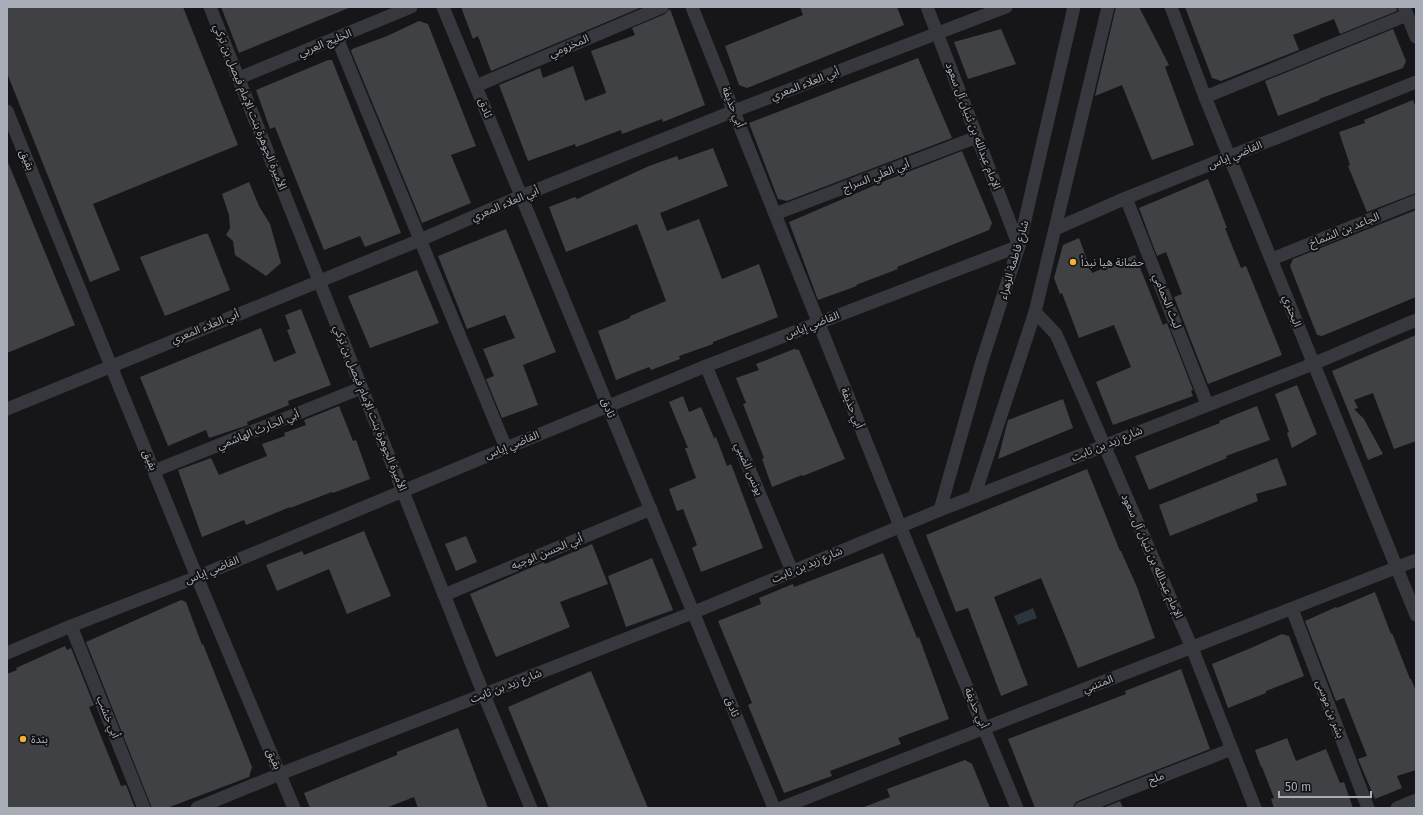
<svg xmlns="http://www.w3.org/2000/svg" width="1423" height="815" viewBox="0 0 1423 815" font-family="'Fira Sans','Noto Sans Arabic',sans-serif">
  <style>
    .water { fill: #2c353c }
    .building { fill: #404145 }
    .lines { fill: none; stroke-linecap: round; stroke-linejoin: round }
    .minor { stroke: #37383d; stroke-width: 13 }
    .poi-dot { fill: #f2b134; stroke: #111113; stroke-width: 1.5 }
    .labels { text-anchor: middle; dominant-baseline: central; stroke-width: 4; stroke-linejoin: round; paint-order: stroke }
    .street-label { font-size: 11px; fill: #a8adb8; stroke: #111113 }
    .poi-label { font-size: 11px; fill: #a8adb8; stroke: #111113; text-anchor: start }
  </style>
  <rect width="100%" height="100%" fill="#161618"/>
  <!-- water -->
  <polygon class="water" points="1033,608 1037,618 1018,625 1014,616"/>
  <!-- building -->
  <g class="building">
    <polygon points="7,7 183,7 238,145 93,204 120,270 90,282 7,73"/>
    <polygon points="221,7 351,7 239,53"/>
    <polygon points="461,7 642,7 491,71 478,36 473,39"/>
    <polygon points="800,7 897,7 904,25 747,88 739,85 725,46 803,15"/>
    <polygon points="1116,7 1139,7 1169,65 1165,67 1194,145 1152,160 1122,85 1095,96"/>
    <polygon points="1185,7 1396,7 1397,11 1340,34 1334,19 1293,35 1299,50 1221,81 1212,78"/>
    <polygon points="670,9 705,105 663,122 662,119 622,134 621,130 576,147 575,144 528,161 499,85 540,68 543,78 573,66 585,101 606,93 606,92 591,51 635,35 632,28 665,14"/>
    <polygon points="419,21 428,24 476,146 451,155 471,203 422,223 351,51 352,49 387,36"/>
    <polygon points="1001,29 1016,64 968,79 954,42"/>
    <polygon points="1393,29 1406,61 1403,68 1319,99 1320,100 1278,116 1265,81"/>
    <polygon points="918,58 952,138 787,201 778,199 749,123"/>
    <polygon points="328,60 332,60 401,233 365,247 360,236 324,250 275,127 270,129 256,90"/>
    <polygon points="1413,100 1416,108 1416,193 1367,212 1348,166 1350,165 1339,132 1365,123 1364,120"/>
    <polygon points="713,148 728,186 660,213 667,231 699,219 722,279 759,264 778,317 713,342 713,344 679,356 680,359 651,370 649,367 616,380 598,331 630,318 630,316 666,301 637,224 566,252 549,207 575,197 577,199 649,166 677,156 679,160"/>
    <polygon points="962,151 992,223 989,230 897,267 898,269 856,285 857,286 818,300 789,222 887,180"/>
    <polygon points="7,160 75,325 7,353"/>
    <polygon points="1208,179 1227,228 1225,228 1241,268 1246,266 1282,355 1208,384 1174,297 1182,294 1166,252 1157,256 1139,208"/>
    <polygon points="249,182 259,206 270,224 281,263 266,276 235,255 233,241 226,235 230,228 229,215 222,194"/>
    <polygon points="1416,210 1416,297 1322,336 1317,335 1290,266 1293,259"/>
    <polygon points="506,229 556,352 523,365 538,405 502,418 486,379 494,376 483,349 515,338 505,315 467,329 438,256"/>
    <polygon points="204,234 208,234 230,290 165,316 140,257"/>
    <polygon points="1079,238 1092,273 1135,255 1163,325 1167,323 1193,390 1191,391 1193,396 1113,425 1096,382 1131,367 1114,325 1079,338 1062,293 1060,294 1054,278 1063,245"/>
    <polygon points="417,270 439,323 370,348 348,296"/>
    <polygon points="301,309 331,385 288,401 289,405 247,422 248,425 209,438 206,430 168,446 140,377 261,328 274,362 296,353 287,330 290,329 285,315"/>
    <polygon points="1416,335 1416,441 1394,449 1373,393 1354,400 1358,408 1354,409 1364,419 1383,454 1368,460 1332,371"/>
    <polygon points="794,349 799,350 845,459 803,476 802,475 772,487 762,459 764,458 743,404 746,403 736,378 759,370 756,364"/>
    <polygon points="1297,385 1317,434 1292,448 1287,433 1289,432 1275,394"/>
    <polygon points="683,396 689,412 701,407 714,438 716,437 727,466 731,464 763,548 701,572 692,548 697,545 683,509 677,511 669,489 696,478 685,448 688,448 669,402"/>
    <polygon points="1063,399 1073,428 998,459 1008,420"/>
    <polygon points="339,406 353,441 356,440 370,479 333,493 332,492 290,508 290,507 246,525 244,520 202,537 178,470 211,458 219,475 267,456 262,444 285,436 284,433 306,425 304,420"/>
    <polygon points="1257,406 1270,440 1226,456 1227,458 1149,490 1135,456 1220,423 1219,421"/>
    <polygon points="1277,458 1287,485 1256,494 1258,501 1170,536 1159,505"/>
    <polygon points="1087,469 1120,551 1121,551 1137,587 1155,638 1078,668 1041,578 994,597 1028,685 1001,696 968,608 956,612 926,535"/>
    <polygon points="364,531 391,596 347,614 329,569 277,591 266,565 302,551 304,555"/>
    <polygon points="466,536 477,562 456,571 445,544"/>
    <polygon points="592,544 608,584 560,602 570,627 496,657 470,594 544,562 545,564"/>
    <polygon points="883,553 917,638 919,637 949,719 898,738 901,744 830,771 832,776 784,793 748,705 752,703 718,621 761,604 759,598 793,584 794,587"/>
    <polygon points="652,558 673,610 626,627 608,576"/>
    <polygon points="1375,592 1391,634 1392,633 1410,679 1411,679 1416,691 1416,770 1397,776 1402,788 1375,799 1358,759 1367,756 1344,698 1336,701 1305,621 1336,607 1337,608"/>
    <polygon points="181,600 186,602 202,645 203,644 252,767 249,777 167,808 152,808 86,642"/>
    <polygon points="1282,634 1289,636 1304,676 1266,691 1266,693 1228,708 1212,664 1251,648"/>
    <polygon points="65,646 67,650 71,648 94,705 89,707 121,786 126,785 135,808 7,808 7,674 17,670 16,668"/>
    <polygon points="1181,669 1210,749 1078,801 1075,803 1073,808 1035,808 1008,739 1126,694 1125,691"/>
    <polygon points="591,671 648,808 549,808 508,707"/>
    <polygon points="458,728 488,808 418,808 414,797 386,808 310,808 304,793 397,755 397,752"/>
    <polygon points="1287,738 1296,761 1326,749 1340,783 1344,782 1353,808 1274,808 1271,799 1274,798 1262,767 1261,767 1255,750"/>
    <polygon points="965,760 972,764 990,808 864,808 864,807 890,797 887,789"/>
    <polygon points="1120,801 1123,808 1103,808"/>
  </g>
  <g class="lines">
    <!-- minor -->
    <g class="minor">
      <polyline points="210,7 484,695 531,808"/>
      <path d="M 443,7 C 555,273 662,542 774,808"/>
      <polyline points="692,7 900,526 1017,808"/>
      <polyline points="1171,7 1205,97 1416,615"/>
      <polyline points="1404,7 1416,37"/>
      <polyline points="337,38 506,448"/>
      <polyline points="239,78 411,7"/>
      <polyline points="476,86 662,7"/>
      <polyline points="1205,97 1407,15"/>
      <polyline points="7,111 197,577 294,808"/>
      <polyline points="1126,198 1207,404"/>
      <polyline points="775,214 977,137"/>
      <polyline points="1055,229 1126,198 1416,82"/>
      <polyline points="1272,259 1416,201"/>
      <polyline points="1035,312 1056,334 1192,648 1255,808"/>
      <polyline points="706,366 792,571"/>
      <polyline points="7,409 420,240 521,196 734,111 1006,7"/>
      <polyline points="154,471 361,388"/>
      <polyline points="974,497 1035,312 1108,7"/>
      <polyline points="940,510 982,361 1019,246 1074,7"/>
      <polyline points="444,595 651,509"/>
      <polyline points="1292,609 1368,808"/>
      <polyline points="71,626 144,808"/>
      <polyline points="7,653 71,626 197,577 506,448 706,366 1019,246 927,7"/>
      <polyline points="197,808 280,774 692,613 940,510 1313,364 1416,320"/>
      <path d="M 781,808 C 992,724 1204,643 1416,560"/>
      <polyline points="1081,808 1232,749"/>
      <polyline points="1397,808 1416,800"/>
    </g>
  </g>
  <!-- markers -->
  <g class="poi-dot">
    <circle cx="1073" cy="262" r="4"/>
    <circle cx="23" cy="739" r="4"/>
  </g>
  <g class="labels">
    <!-- street labels -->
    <g class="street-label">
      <text transform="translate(325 43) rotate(-22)">الخليج العربي</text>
      <text transform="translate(569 46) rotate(-23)">المخزومي</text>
      <text transform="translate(805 84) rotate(-21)">أبي العلاء المعري</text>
      <text transform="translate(250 107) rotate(68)">الأميرة الجوهرة بنت الإمام فيصل بن تركي</text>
      <text transform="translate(733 107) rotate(68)">أبي حذيفة</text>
      <text transform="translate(485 108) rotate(68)">ثادق</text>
      <text transform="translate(973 126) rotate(69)">الإمام عبدالله بن ثنيان آل سعود</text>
      <text transform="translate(1235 155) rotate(-22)">القاضي إياس</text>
      <text transform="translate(27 160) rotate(68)">بقيق</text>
      <text transform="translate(876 176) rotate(-21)">أبي العلي السراج</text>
      <text transform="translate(505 204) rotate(-23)">أبي العلاء المعري</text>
      <text transform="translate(1344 230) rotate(-22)">الجاعد بن الشماخ</text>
      <text transform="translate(1014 260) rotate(-74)">شارع فاطمة الزهراء</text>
      <text transform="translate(1167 301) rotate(68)">ليث الحمامي</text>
      <text transform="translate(1292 311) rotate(69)">البحتري</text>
      <text transform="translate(812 325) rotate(-21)">القاضي إياس</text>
      <text transform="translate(205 327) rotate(-22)">أبي العلاء المعري</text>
      <text transform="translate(370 408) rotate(68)">الأميرة الجوهرة بنت الإمام فيصل بن تركي</text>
      <text transform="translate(608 408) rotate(67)">ثادق</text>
      <text transform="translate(852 408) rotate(68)">أبي حذيفة</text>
      <text transform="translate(258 430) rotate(-22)">أبي الحارث الهاشمي</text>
      <text transform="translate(1107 444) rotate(-22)">شارع زيد بن ثابت</text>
      <text transform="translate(512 445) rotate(-22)">القاضي إياس</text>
      <text transform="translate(150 460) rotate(68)">بقيق</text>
      <text transform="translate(749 469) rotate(67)">يونس الضبي</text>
      <text transform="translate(547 552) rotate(-22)">أبي الحسن الوجيه</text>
      <text transform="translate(1152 556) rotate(66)">الإمام عبدالله بن ثنيان آل سعود</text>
      <text transform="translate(807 565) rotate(-23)">شارع زيد بن ثابت</text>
      <text transform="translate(212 570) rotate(-22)">القاضي إياس</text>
      <text transform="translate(1098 684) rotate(-21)">المتنبي</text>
      <text transform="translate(506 686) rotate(-21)">شارع زيد بن ثابت</text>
      <text transform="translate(732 707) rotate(67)">ثادق</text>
      <text transform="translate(976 708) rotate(67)">أبي حذيفة</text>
      <text transform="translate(1330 709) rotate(69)">بشر بن موسى</text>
      <text transform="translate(108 717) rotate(68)">أبي خشب</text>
      <text transform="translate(274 759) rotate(67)">بقيق</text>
      <text transform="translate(1156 778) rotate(-21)">ملح</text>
    </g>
    <!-- poi labels -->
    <g class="poi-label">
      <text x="1081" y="262">حضانة هيا نبدأ</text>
      <text x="31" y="739">بندة</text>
    </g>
  </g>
  <!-- border -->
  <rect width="1423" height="815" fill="none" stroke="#a8adb8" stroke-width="16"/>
  <!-- scale -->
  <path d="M1279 791v6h92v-6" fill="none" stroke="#a8adb8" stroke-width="2"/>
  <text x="1285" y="791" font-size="12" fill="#a8adb8" stroke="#111113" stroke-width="3" paint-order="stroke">50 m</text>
</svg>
